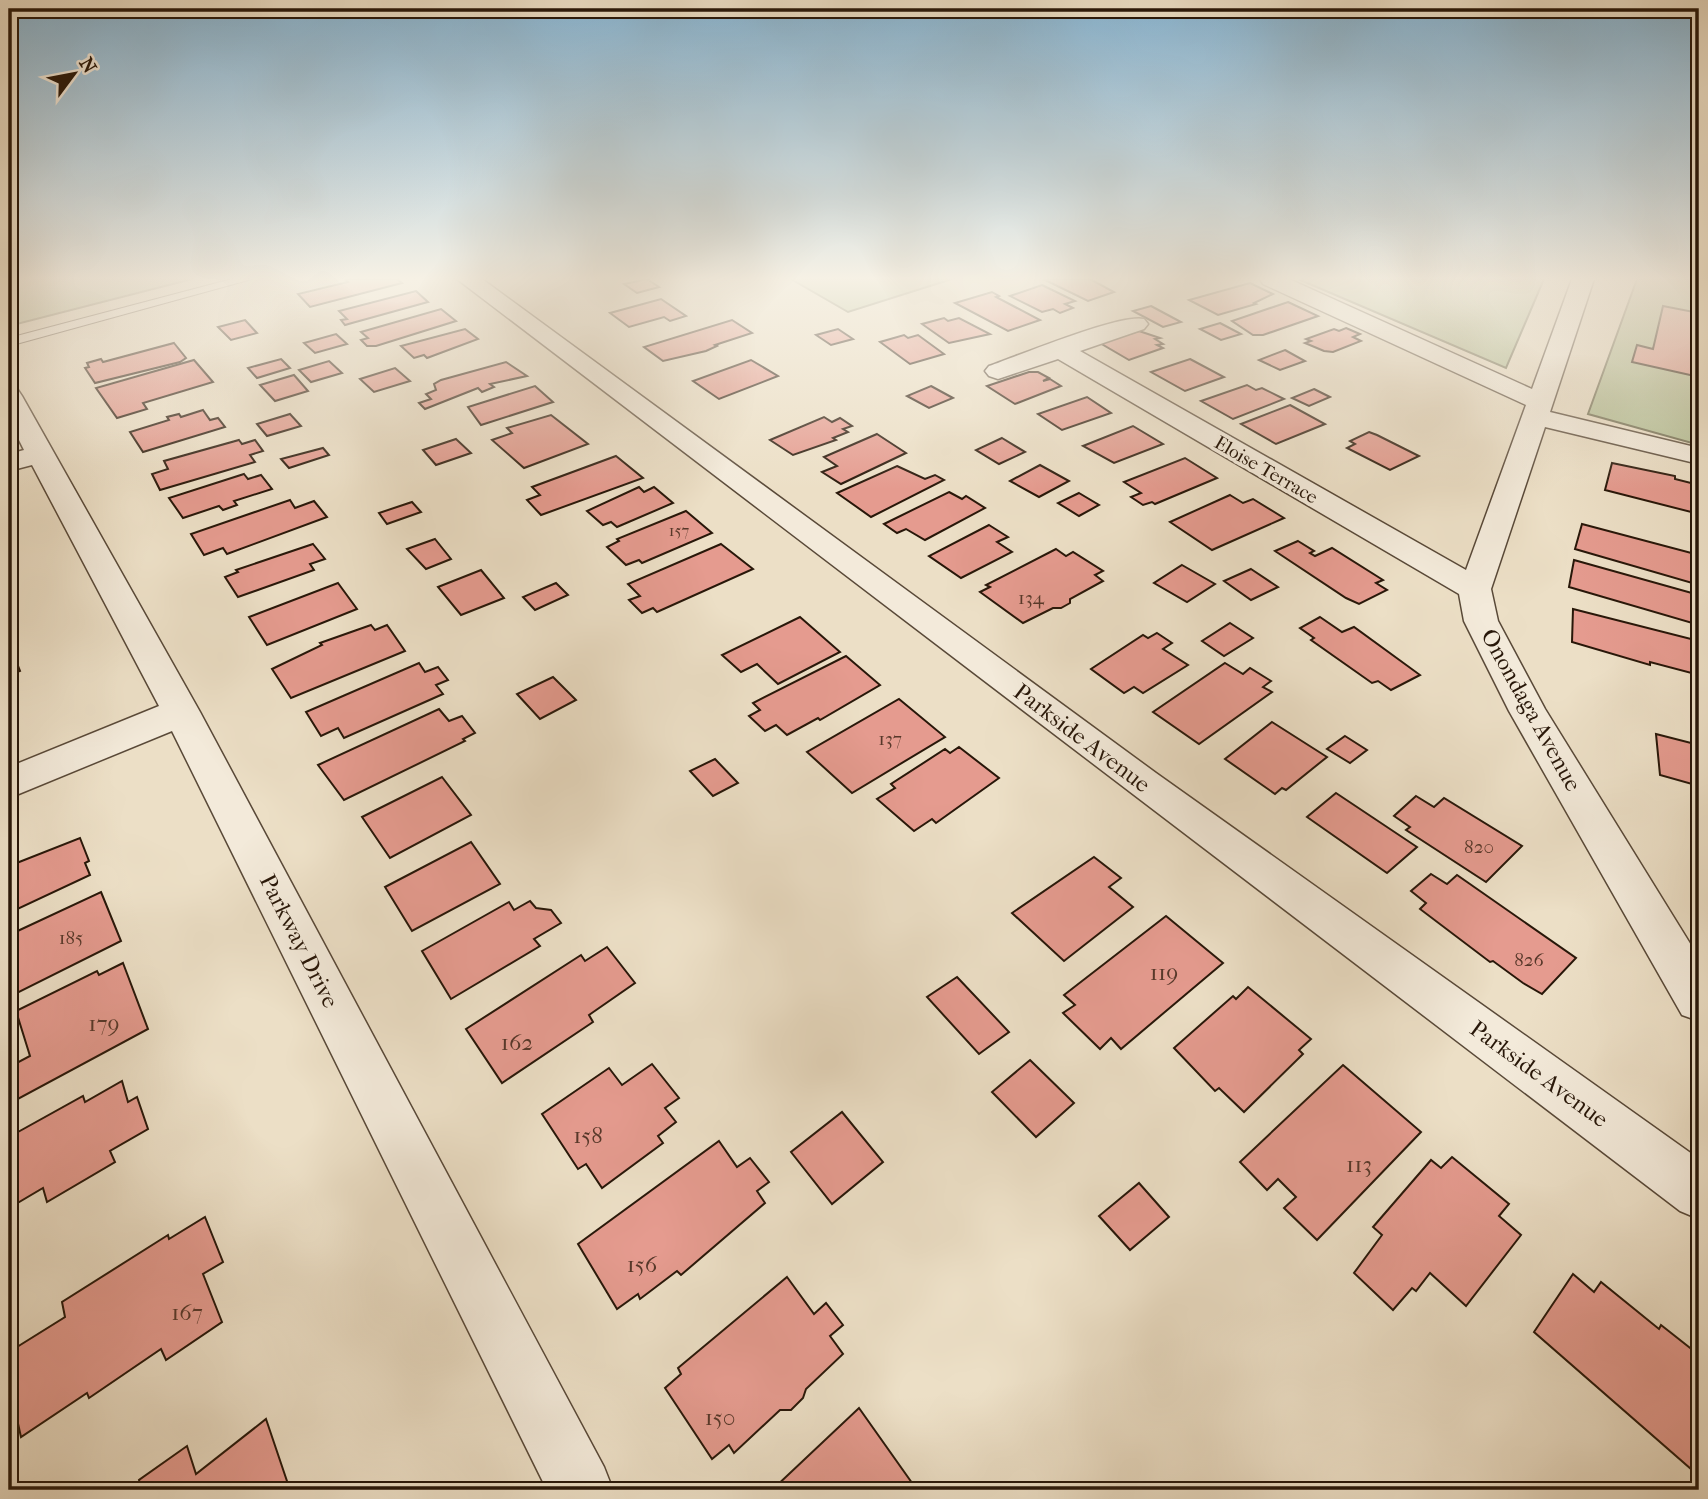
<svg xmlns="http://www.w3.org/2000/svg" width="1708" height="1499" viewBox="0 0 1708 1499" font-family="'IM FELL French Canon',serif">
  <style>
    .green { fill: #b6c297; stroke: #6f6c50; stroke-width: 2 }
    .building { fill: #e59b8f; stroke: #281709; stroke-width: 2 }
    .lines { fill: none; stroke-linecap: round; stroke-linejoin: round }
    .lane-casing { stroke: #594938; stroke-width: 2 }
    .street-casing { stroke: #594938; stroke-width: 3 }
    .lane { fill: #f3eada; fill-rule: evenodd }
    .street { fill: #f3eada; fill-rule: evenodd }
    .labels { text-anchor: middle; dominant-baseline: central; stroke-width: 7; stroke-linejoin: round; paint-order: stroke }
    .far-number-label { font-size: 16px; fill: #57382a }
    .far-street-label { font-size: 19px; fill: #281709; stroke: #f3eada }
    .number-label { font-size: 19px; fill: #57382a }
    .street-label { font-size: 23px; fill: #281709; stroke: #f3eada }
    .near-number-label { font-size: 23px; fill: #57382a }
  </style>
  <rect width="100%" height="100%" fill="#ecdfc6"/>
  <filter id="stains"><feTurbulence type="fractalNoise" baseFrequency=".00286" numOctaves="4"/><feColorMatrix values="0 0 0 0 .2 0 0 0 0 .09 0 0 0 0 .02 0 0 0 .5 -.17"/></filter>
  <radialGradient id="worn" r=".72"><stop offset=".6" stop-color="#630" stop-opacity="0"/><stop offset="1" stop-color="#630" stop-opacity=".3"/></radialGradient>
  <!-- green -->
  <g class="green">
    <polygon points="9,279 192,279 9,326"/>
    <polygon points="791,279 952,279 848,312"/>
    <polygon points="1298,279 1544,279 1506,368"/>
    <polygon points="1637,279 1699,279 1699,445 1588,414"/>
  </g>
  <!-- building -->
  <g class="building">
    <polygon points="345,279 397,279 402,283 310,307 298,294 348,282"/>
    <polygon points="647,279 659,287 637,293 624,284"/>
    <polygon points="1043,279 1090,279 1114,292 1088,301"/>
    <polygon points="1250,283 1273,294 1254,303 1256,304 1218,315 1189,300"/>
    <polygon points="1042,285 1075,301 1065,304 1073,308 1060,313 1053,309 1042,312 1010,296"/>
    <polygon points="416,291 428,302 352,323 345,325 341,320 347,319 339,311"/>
    <polygon points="992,292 999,296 996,297 1040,320 1008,331 955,303"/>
    <polygon points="661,299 686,316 670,321 664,317 629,327 610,313"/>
    <polygon points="1288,302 1318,316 1263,335 1253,335 1232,321"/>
    <polygon points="1151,306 1181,322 1163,327 1133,311"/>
    <polygon points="1663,306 1699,313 1699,377 1632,362 1637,345 1653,349"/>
    <polygon points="441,309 456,321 376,346 367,346 361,340 368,338 361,332"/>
    <polygon points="944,318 948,321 959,318 990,334 949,343 922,324"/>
    <polygon points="245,320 257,333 231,340 218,327"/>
    <polygon points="732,320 752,333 715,345 717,346 706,351 663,361 644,347"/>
    <polygon points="1220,323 1241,334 1221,340 1200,329"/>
    <polygon points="1346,328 1360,334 1353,337 1361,341 1333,352 1324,351 1305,343 1311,341 1306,339 1334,329 1339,331"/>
    <polygon points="465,329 478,339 427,358 424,355 414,358 401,346"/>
    <polygon points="838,329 853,339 831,345 816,335"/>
    <polygon points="1139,331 1160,338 1155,339 1163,344 1157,345 1163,348 1129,360 1100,343"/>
    <polygon points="336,334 347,344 315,353 304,343"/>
    <polygon points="904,335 908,338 918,335 944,354 910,364 880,342"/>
    <polygon points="174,343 186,358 180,362 95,383 85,368 89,367 87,363 101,359 103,362"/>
    <polygon points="1285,350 1305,361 1280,370 1259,360"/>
    <polygon points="281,359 290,368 257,378 248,368"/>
    <polygon points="1190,359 1224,377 1185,391 1151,372"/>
    <polygon points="194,360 213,382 143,403 147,409 117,418 96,388"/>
    <polygon points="751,360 778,376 719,399 693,381"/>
    <polygon points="329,361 342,373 311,382 299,370"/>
    <polygon points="506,362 527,376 490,384 494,387 482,392 478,388 425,409 419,403 431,399 426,394 436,390 434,384 441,380"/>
    <polygon points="395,368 410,381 374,392 360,379"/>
    <polygon points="1029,372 1038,372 1049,378 1043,381 1050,379 1061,386 1015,404 987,386"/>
    <polygon points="294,375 308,391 275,401 260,385"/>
    <polygon points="1247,385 1256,390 1262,388 1284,399 1233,419 1201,401"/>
    <polygon points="535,386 553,402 481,425 468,407"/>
    <polygon points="931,386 953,398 929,408 907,396"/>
    <polygon points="1314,389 1330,397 1309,406 1292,398"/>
    <polygon points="1087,397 1111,413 1062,430 1038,414"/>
    <polygon points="1290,405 1325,424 1276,444 1241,424"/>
    <polygon points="203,410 210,420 218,418 225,427 143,452 130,432 169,420 167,417 179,414 181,417"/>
    <polygon points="290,414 301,426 267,436 257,424"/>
    <polygon points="551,415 588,444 524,468 492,440 512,433 507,428"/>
    <polygon points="824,417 832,422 840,418 852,426 843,429 848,432 833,438 836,440 793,455 770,440"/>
    <polygon points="1133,426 1163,444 1114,463 1083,446"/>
    <polygon points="1369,432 1377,435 1419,456 1390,470 1347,448 1355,444 1350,441"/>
    <polygon points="877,434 906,453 841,484 822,472 837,466 824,457"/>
    <polygon points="1002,438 1025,452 999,464 976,450"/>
    <polygon points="456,439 471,453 436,465 423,450"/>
    <polygon points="239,440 242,444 255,440 263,451 250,455 255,462 160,490 152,474 168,469 164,461"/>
    <polygon points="323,448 329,455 289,468 281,459"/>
    <polygon points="616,456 643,478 541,515 527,500 540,495 532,487"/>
    <polygon points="1185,458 1217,478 1155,504 1152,502 1143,505 1131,497 1141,493 1124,482"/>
    <polygon points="1612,463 1675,476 1675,479 1699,485 1699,514 1605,490"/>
    <polygon points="1040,465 1069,481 1039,497 1010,481"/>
    <polygon points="897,466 925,479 935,475 944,480 871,517 837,493"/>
    <polygon points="244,474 248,479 261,475 272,489 234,501 237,505 223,510 219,506 183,518 169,498"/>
    <polygon points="639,487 644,492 654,487 673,503 617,527 611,522 603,525 587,511"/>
    <polygon points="949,492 962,499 966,496 985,508 925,540 906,529 897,533 884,524"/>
    <polygon points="1079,493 1099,505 1079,516 1058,503"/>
    <polygon points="1230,495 1243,503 1253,499 1284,518 1212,550 1170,522"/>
    <polygon points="290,500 295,508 314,501 327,517 227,554 223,548 204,555 191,534"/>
    <polygon points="412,502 421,512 387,524 379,513"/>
    <polygon points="686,511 712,533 642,563 639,560 626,565 607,547 619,541 617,539"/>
    <polygon points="1582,524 1699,555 1699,585 1575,549"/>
    <polygon points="989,525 1008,537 997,542 1012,552 961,578 929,556"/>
    <polygon points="435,539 451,559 426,569 407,549"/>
    <polygon points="1298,541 1314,551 1310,553 1315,556 1332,548 1383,580 1376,583 1387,590 1359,604 1346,598 1275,551"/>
    <polygon points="313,544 325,559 310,564 314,570 238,597 225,577 238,572 236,570"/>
    <polygon points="721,544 753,569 657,612 653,608 642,613 629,600 640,596 628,584"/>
    <polygon points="1056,549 1066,556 1073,552 1103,571 1095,575 1103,581 1070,599 1070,603 1061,608 1053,608 1023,623 980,592 990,587 986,585"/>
    <polygon points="1574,560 1699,595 1699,625 1569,587"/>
    <polygon points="1182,565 1215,584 1187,602 1154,583"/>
    <polygon points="1251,569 1278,587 1251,600 1224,581"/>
    <polygon points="481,570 504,598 461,615 438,587"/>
    <polygon points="338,583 357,609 267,645 249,617"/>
    <polygon points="556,583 568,595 535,610 523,597"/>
    <polygon points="1573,609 1699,641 1699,675 1650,662 1650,665 1572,642"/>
    <polygon points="800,617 840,652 778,684 757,664 741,672 722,655"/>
    <polygon points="1320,617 1342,632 1354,627 1420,675 1391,690 1378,681 1372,683 1311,640 1314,638 1300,628"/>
    <polygon points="1230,623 1253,638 1224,656 1202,641"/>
    <polygon points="371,625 375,630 387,625 405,651 291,698 272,669 322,645 320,643"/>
    <polygon points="1157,633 1172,643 1163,649 1188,665 1143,693 1134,687 1124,693 1091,669 1143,635 1148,638"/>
    <polygon points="9,643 20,671 9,675"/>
    <polygon points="846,656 880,685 820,720 818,718 787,735 776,725 765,731 749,716 760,710 753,703"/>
    <polygon points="419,663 425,672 438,667 448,680 436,685 443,694 344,738 338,728 321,736 306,712"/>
    <polygon points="1225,663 1243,674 1250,668 1271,681 1263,687 1272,692 1199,744 1153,712"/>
    <polygon points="553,677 576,700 540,719 517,694"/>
    <polygon points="9,697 16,724 9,727"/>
    <polygon points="899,699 945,737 852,793 807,752"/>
    <polygon points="439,709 449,721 462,716 475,733 463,739 465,741 344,800 318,765"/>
    <polygon points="1272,722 1327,757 1286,790 1282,788 1275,794 1225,759"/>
    <polygon points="1656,734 1699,745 1699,786 1660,775"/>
    <polygon points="1345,736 1367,750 1350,763 1327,749"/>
    <polygon points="959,747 999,778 936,823 932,819 914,831 877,799 895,788 891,784 945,749 950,753"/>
    <polygon points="715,759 738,783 713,796 690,771"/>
    <polygon points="442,777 471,815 390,858 362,817"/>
    <polygon points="1336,793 1417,847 1387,873 1307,817"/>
    <polygon points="1416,796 1434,807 1444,798 1522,846 1486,882 1406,830 1410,827 1394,816"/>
    <polygon points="80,838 89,861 85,863 90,875 9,913 9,866"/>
    <polygon points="471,842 500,884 412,931 385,887"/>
    <polygon points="1094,857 1121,878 1109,887 1133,907 1064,961 1012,913"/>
    <polygon points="1431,874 1447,884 1457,875 1576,958 1542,994 1523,983 1493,961 1490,962 1420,909 1426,903 1411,891"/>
    <polygon points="101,892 121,941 9,997 9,935"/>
    <polygon points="530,901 536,908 551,910 561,923 534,939 540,946 451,999 422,951 509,902 514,910"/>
    <polygon points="1166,916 1223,963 1121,1049 1111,1038 1100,1049 1063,1013 1075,1005 1064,995"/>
    <polygon points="607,947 635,983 589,1015 593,1022 502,1083 466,1029 581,955 585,961"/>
    <polygon points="123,963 148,1029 16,1100 9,1067 30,1056 16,1011 97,971 99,975"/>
    <polygon points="957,977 1009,1032 979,1054 927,997"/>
    <polygon points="1248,987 1311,1039 1299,1050 1303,1054 1244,1112 1219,1088 1215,1091 1174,1048 1233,996 1236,999"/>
    <polygon points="1030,1060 1074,1103 1036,1137 992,1092"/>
    <polygon points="652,1064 679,1098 665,1108 676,1122 658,1136 663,1143 602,1188 586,1164 578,1169 542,1114 609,1068 622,1085"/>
    <polygon points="1343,1065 1421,1132 1317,1240 1284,1208 1296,1197 1278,1179 1267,1190 1240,1162"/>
    <polygon points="122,1081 128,1102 137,1097 148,1129 110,1151 115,1162 47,1202 43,1188 9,1208 9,1137 83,1096 85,1102"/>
    <polygon points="842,1112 883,1162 832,1204 791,1152"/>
    <polygon points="719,1141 737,1167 750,1158 769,1182 757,1191 765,1203 681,1275 677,1271 640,1299 638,1294 617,1309 578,1244"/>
    <polygon points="1452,1157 1509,1204 1499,1216 1521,1235 1466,1306 1430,1273 1416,1291 1412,1288 1393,1310 1354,1273 1382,1235 1373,1227 1431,1160 1441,1168"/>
    <polygon points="1139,1183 1169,1217 1130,1250 1099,1216"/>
    <polygon points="205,1217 223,1262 203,1274 222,1322 166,1360 161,1349 89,1398 87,1393 21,1437 17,1419 9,1425 9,1352 65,1317 62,1302 168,1235 169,1239"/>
    <polygon points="1573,1274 1594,1292 1601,1282 1659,1329 1661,1325 1699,1355 1699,1476 1534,1332"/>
    <polygon points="787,1277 814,1314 826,1303 843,1325 830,1336 843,1354 806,1389 803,1398 791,1410 780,1410 734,1453 729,1445 712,1459 665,1388 681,1374 678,1368"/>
    <polygon points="859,1408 917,1490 772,1490"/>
    <polygon points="266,1419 290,1490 142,1490 139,1480 187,1446 196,1474"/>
  </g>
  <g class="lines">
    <!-- lane casing -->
    <g class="lane-casing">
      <polygon id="lane" points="232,279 252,279 9,346 9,338"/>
    </g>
    <!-- street casing -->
    <g class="street-casing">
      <g id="street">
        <polygon points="457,279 482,279 1156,773 1699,1159 1699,1219 1680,1211"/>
        <path d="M 1260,279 L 1289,279 L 1532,389 L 1572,279 L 1594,279 L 1550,412 L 1699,448 L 1699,464 L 1545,427 L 1491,589 L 1498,621 L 1545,709 L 1699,958 L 1699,1021 L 1682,1015 L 1509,711 L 1464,621 L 1459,594 L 1058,359 L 998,379 L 989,376 L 985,371 L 989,366 C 1018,356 1121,313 1144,319 L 1148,324 L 1144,329 L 1080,351 L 1466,570 L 1526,405 L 1263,284 Z"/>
        <polygon points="9,388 18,390 22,396 200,712 604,1467 613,1490 547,1490 172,731 9,798 9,767 159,706 32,465 9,471 9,454 24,450 9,420"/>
      </g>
    </g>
    <!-- lane -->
    <use href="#lane" class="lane"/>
    <!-- street -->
    <use href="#street" class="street"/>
  </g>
  <!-- sky -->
  <linearGradient id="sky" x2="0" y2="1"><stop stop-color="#88b7d6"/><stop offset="0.57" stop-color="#f6f1e5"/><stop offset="1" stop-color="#f6f1e5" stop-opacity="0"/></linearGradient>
  <rect width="1708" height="489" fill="url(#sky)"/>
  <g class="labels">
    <!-- far-number labels -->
    <g class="far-number-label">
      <text x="679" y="530">157</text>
    </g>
    <!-- far-street labels -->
    <g class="far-street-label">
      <text transform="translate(1266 470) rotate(30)">Eloise Terrace</text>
    </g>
    <!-- number labels -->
    <g class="number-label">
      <text x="1031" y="598">134</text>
      <text x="890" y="739">137</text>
      <text x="1479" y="847">820</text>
      <text x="71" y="938">185</text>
      <text x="1529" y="960">826</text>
    </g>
    <!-- street labels -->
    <g class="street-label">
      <text transform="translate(1531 710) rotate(61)">Onondaga Avenue</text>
      <text transform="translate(1082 738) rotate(37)">Parkside Avenue</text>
      <text transform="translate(299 941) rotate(63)">Parkway Drive</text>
      <text transform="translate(1539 1074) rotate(36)">Parkside Avenue</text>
    </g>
    <!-- near-number labels -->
    <g class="near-number-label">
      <text x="1164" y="972">119</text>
      <text x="104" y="1023">179</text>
      <text x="517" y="1042">162</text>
      <text x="588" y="1135">158</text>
      <text x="1359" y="1164">113</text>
      <text x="642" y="1264">156</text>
      <text x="187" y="1312">167</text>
      <text x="720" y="1417">150</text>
    </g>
  </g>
  <!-- margin -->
  <rect width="1708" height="1499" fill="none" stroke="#ecdfc6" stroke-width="35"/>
  <rect x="10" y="10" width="1687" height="1478" fill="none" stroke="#281709" stroke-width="3.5"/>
  <rect x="18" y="18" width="1673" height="1464" fill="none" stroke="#281709" stroke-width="2"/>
  <!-- north arrow -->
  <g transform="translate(74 74) rotate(58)" stroke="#f3eada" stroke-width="5" paint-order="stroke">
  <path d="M0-5L12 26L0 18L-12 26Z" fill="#281709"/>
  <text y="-10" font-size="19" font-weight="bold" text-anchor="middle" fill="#281709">N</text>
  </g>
  <rect width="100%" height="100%" filter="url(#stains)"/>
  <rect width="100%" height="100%" fill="url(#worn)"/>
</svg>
